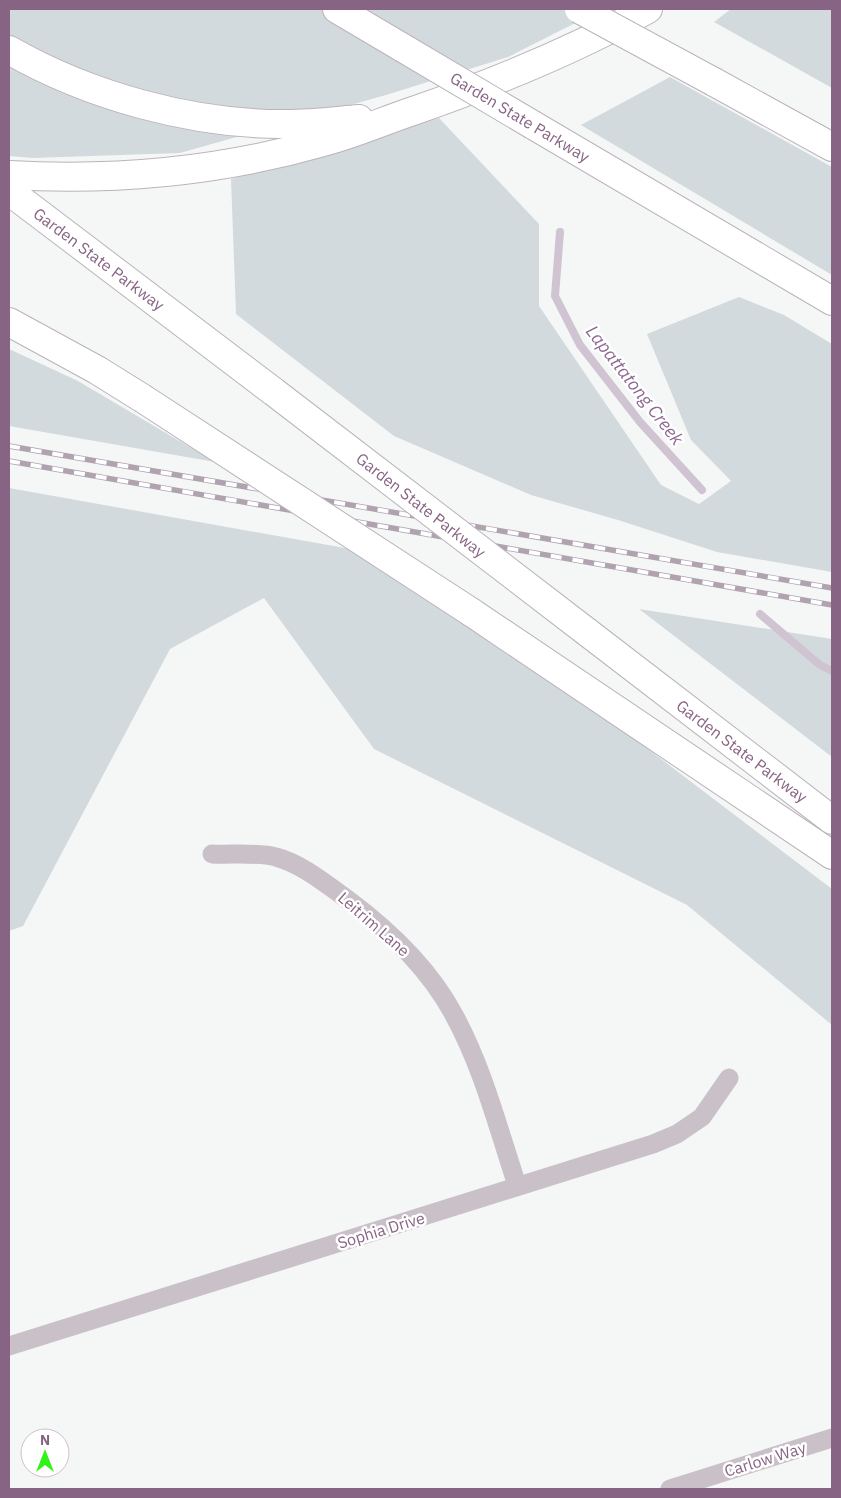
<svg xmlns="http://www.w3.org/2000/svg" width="841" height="1498" viewBox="0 0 841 1498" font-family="'IBM Plex Sans',sans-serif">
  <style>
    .green { fill: #d3dadd }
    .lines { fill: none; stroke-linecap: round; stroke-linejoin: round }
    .stream { stroke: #d0c3d2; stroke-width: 8 }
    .highway-casing { stroke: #bbb3bb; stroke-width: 30 }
    .street { stroke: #c9c0c8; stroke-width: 19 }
    .highway { stroke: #fff; stroke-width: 28 }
    .rail-casing { stroke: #b0a3af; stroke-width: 5.5 }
    .rail { stroke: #fff; stroke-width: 4; stroke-dasharray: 11; stroke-linecap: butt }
    .highway-bridge-casing { stroke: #bbb3bb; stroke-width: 30; stroke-linecap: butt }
    .highway-bridge { stroke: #fff; stroke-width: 28 }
    .labels { text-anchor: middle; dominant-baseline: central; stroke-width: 5; stroke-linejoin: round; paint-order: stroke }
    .street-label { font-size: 16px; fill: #876484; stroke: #fff }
    .water-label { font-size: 18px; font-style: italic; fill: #8e6992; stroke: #fff }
  </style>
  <rect width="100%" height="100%" fill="#f4f7f6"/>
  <!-- green -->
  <g class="green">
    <polygon points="9,9 603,9 508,57 386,95 180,153 33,158 9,156"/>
    <polygon points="731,9 832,9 832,88 714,22"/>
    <polygon points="670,77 832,167 832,275 581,125"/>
    <polygon points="439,118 539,224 539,306 661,485 699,504 731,481 691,440 647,334 739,297 784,315 832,344 832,572 717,552 618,520 531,495 394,436 236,314 231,179"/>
    <polygon points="9,349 78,381 215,462 9,426"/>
    <polygon points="9,488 356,550 460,606 832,889 832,1025 687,905 374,749 264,598 170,649 23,926 9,931"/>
    <polygon points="639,609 832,639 832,757"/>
  </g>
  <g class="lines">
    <!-- stream -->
    <g class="stream">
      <polyline points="560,232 555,296 580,345 640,422 702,490"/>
      <polyline points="760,614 820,665 832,671"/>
    </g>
    <!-- highway casing -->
    <g class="highway-casing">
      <g id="highway">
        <polyline points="337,9 403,48"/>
        <path d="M 9,50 C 89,96 194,125 287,124 C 311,124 335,121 359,119"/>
        <polyline points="714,82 832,147"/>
        <polyline points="533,125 832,301"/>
        <path d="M 9,175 C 114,181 222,171 323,142 C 354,134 383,121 413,111 C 494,83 573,51 648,9"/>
        <polyline points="9,191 274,392"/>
        <polyline points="9,322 97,370 142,398"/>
        <polyline points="471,612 832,855"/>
        <polyline points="587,632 832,820"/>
      </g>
    </g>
    <!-- street -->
    <g class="street">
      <path d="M 212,854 C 231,855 259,852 276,857 C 302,864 326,884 347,899 C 390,931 429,968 454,1015 C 483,1068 498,1128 517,1185"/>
      <polyline points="9,1346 653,1144 677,1134 702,1117 729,1078"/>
      <polyline points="670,1489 832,1438"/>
    </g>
    <!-- highway -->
    <use href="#highway" class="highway"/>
    <!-- rail casing -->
    <g class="rail-casing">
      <g id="rail">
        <polyline points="9,446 832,588"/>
        <polyline points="9,461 832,605"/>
      </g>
    </g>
    <!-- rail -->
    <use href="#rail" class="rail"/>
    <!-- highway-bridge casing -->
    <g class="highway-bridge-casing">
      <g id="highway-bridge">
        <polyline points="579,9 714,82"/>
        <polyline points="403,48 533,125"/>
        <polyline points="274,392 587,632"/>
        <polyline points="142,398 471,612"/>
      </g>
    </g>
    <!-- highway-bridge -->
    <use href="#highway-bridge" class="highway-bridge"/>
  </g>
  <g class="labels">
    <!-- street labels -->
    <g class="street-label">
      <text transform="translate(520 117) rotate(31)">Garden State Parkway</text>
      <text transform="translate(99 259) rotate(37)">Garden State Parkway</text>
      <text transform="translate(421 505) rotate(38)">Garden State Parkway</text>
      <text transform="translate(742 751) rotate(37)">Garden State Parkway</text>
      <text transform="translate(374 924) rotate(41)">Leitrim Lane</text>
      <text transform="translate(381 1230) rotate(-17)">Sophia Drive</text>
      <text transform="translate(765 1459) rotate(-17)">Carlow Way</text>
    </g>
    <!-- water labels -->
    <g class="water-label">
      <text transform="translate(635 385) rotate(52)">Lapattatong Creek</text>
    </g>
  </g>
  <!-- border -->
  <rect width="841" height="1498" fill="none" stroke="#876484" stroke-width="20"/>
  <!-- north arrow -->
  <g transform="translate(45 1453)"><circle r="24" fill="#ffffff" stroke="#cfc1ce"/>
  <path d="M0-4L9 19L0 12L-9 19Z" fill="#35f11b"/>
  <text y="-8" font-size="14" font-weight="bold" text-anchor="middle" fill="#876484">N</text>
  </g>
</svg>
